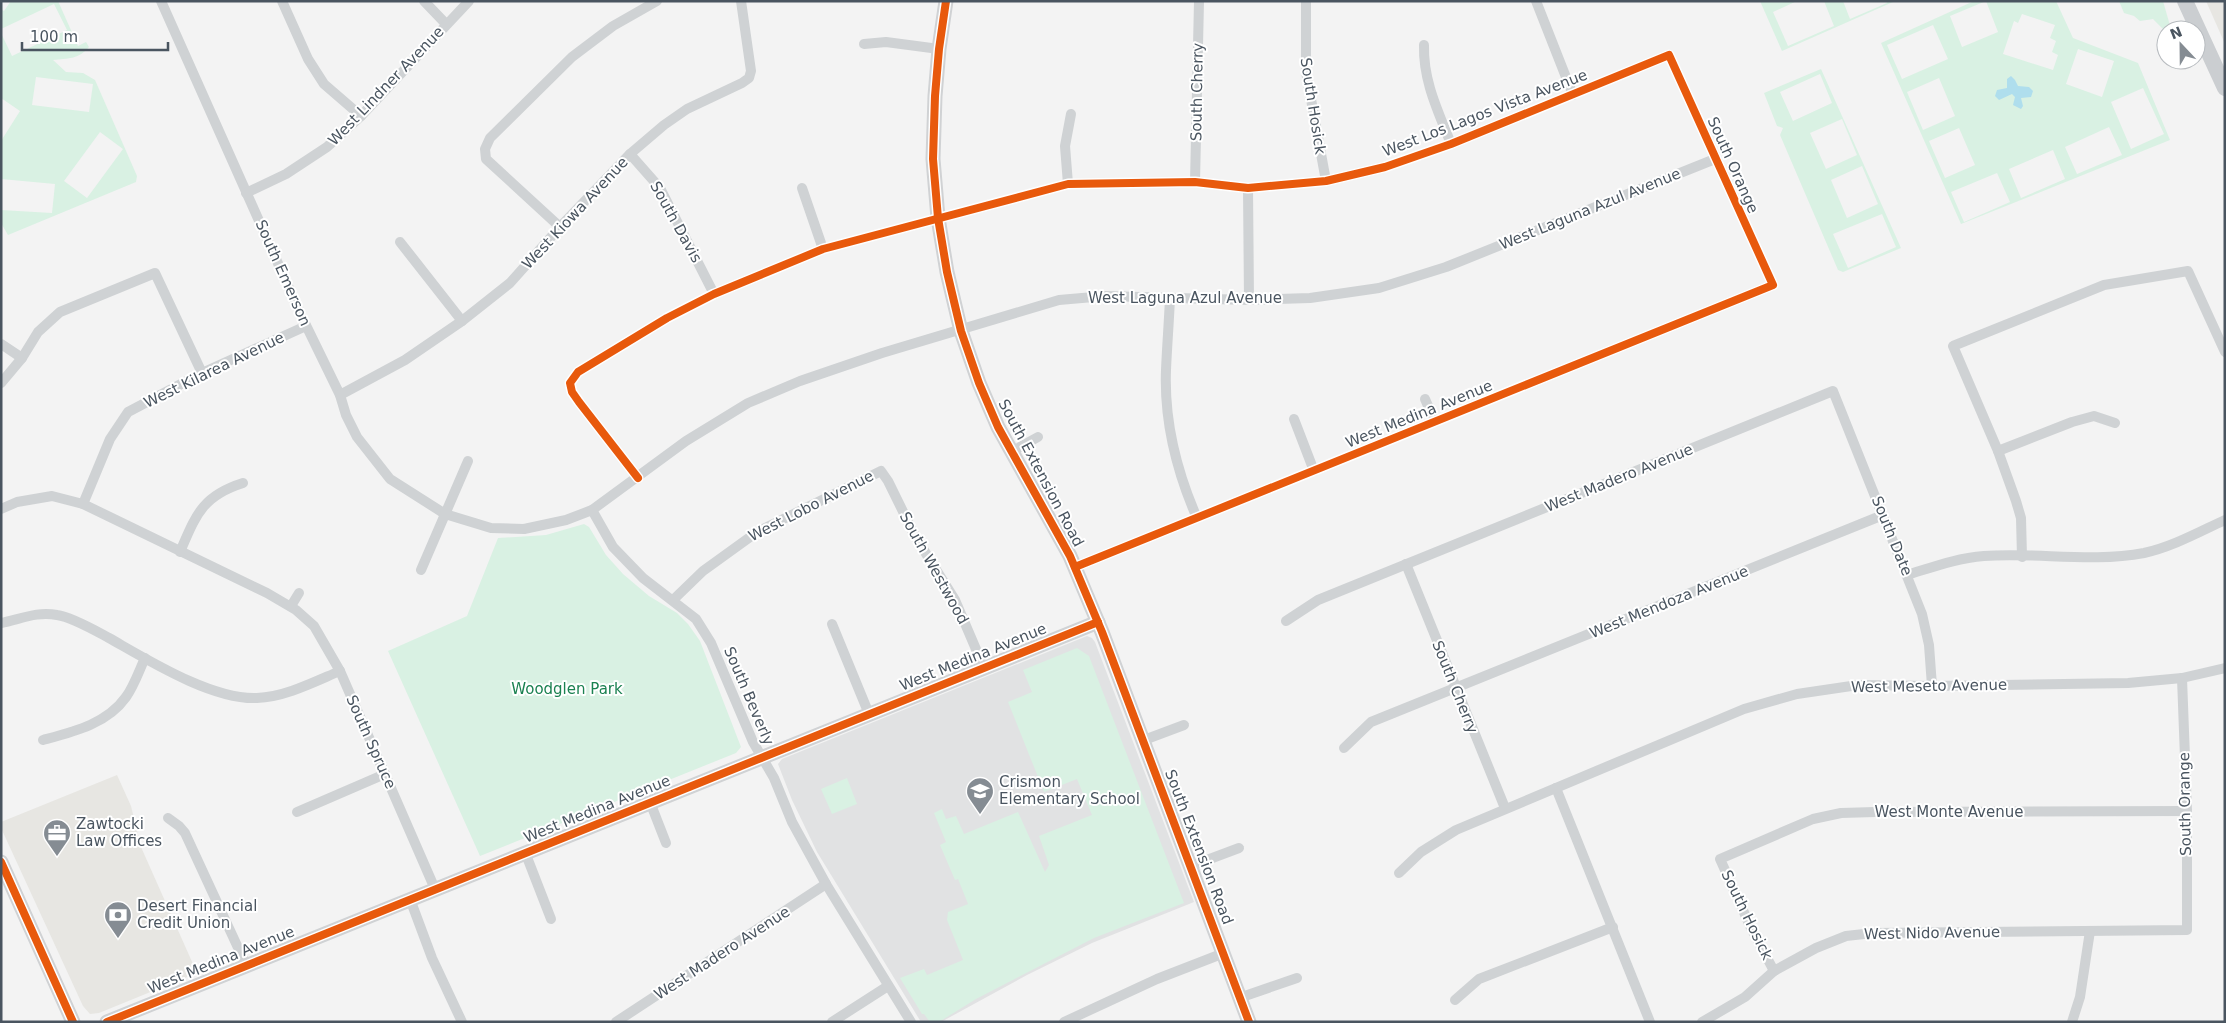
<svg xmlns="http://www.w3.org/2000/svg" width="2226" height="1023" viewBox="0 0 2226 1023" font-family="'DejaVu Sans',sans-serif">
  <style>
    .commercial { fill: #e7e6e2 }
    .education { fill: #e1e2e3 }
    .green { fill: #d9f1e3; fill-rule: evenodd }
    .water { fill: #afdeed }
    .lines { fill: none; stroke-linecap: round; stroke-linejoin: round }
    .street { stroke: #cfd2d4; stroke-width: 10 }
    .secondary { stroke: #d0d2d4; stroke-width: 15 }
    .primary { stroke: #cbced1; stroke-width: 16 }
    .cycleway-casing { stroke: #fff; stroke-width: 11 }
    .cycleway { stroke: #e8590c; stroke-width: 8 }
    .labels { text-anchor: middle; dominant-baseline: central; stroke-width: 4; stroke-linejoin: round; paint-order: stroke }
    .street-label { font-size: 15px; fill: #4a5560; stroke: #fff }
    .park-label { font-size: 15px; fill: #1b8151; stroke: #fff }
    .poi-label { font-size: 15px; fill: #4a5560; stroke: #fff; text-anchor: start }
  </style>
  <rect width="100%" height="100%" fill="#f3f3f3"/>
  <!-- commercial -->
  <g class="commercial">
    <polygon points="2206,1 2225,1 2225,44"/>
    <polygon points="117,775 131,806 141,847 197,973 99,1013 90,1014 83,1006 1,828 1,822"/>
  </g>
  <!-- education -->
  <polygon class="education" points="1087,636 1092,638 1095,642 1194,902 1092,943 1027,975 941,1022 921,1022 817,852 792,800 778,764 782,759"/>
  <!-- green -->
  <g class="green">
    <path d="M 11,1 L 58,1 L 78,46 L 86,42 L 89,47 C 78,60 68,58 53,60 L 66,72 L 83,73 L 95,80 L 137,176 L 136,182 L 8,235 L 1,223 L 1,210 L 52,213 L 55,184 L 1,179 L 1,141 L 20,111 L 1,98 L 1,33 L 12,56 L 67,30 L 54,4 L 1,29 L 1,9 L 4,11 ZM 36,77 L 93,84 L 89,112 L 32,105 ZM 100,132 L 123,149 L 87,198 L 64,181 Z"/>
    <polygon points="1760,1 1797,1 1773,12 1788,46 1834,26 1824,1 1843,1 1850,19 1887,3 1886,1 1893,2 1782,51"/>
    <path d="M 1974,1 L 1986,1 L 1950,16 L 1962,47 L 1998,32 L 1986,1 L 2056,1 L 2073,38 L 2138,63 L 2170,140 L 1961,224 L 1881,43 ZM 2022,14 L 2055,25 L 2050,38 L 2056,41 L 2052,52 L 2058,55 L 2053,70 L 2003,54 L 2014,21 L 2018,23 ZM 1933,25 L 1948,59 L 1902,79 L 1887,45 ZM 2078,49 L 2114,61 L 2102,97 L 2066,84 ZM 1939,78 L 1955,116 L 1923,130 L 1907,92 ZM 2143,88 L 2164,134 L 2131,149 L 2111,102 ZM 2109,127 L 2122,155 L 2077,174 L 2065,147 ZM 1959,128 L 1975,165 L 1945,178 L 1929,141 ZM 2053,150 L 2065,179 L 2021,198 L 2009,169 ZM 1997,173 L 2010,202 L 1964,222 L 1951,192 Z"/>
    <polygon points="2119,1 2163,1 2171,29 2163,29 2153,19 2140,21 2134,16 2124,13"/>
    <path d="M 1821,69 L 1901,248 L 1843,272 L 1838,270 L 1780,135 L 1783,128 L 1777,126 L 1764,93 ZM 1820,74 L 1832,103 L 1793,121 L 1780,92 ZM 1842,119 L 1857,155 L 1826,169 L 1810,133 ZM 1862,166 L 1878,204 L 1847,218 L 1831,180 ZM 1882,214 L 1896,247 L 1848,268 L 1833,234 Z"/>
    <polygon points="584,524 589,527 606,555 623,574 649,596 677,613 688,624 700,641 741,747 736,753 480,856 388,651 467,616 498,538 546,535"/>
    <polygon points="1077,648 1089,656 1184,903 1094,938 976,999 939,1022 930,1022 924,1014 922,1014 900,978 924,969 927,975 963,960 947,920 948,912 968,904 958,879 955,880 940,845 946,842 934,813 942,809 946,819 956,816 964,834 1018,812 1045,872 1049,865 1039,836 1092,815 1077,779 1044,792 1008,702 1032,692 1023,670"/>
    <polygon points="847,778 857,804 832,814 821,789"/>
  </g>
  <!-- water -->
  <polygon class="water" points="2011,76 2015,80 2018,86 2029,87 2033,91 2031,97 2021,98 2023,106 2021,109 2013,105 2015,97 2012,94 1999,100 1995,96 1997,90 2007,88 2007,79"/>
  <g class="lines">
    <!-- street -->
    <g class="street">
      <polyline points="161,1 301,315 340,395 346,415 357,437 390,479 445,514 491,528 524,529 566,520 592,510 686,441 748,403 800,381 882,353 1059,300 1105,296 1249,300 1310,298 1379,288 1446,267 1715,159"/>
      <polyline points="282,1 308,59 324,84 361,116"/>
      <polyline points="424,1 446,24"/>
      <polyline points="1306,1 1306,72 1326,181"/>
      <polyline points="1536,1 1573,95"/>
      <polyline points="864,44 886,42 939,49"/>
      <path d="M 1424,45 C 1423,81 1438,111 1451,144"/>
      <polyline points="630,154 660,188 714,294"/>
      <polyline points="1195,182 1199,1"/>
      <polyline points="1068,184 1065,146 1071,114"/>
      <polyline points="802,188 823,249"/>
      <polyline points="1248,188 1249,300"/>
      <polyline points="246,193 286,174 327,147 361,116 469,1"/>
      <polyline points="560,227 486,159 485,149 490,138 572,57 613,26 657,1"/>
      <polyline points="400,242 462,321"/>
      <path d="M 1170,298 C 1169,322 1167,346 1166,370 C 1164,421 1177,472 1197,518"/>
      <polyline points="1,344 22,358"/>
      <polyline points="1,383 22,358 38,332 60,312 155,273 202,373"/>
      <polyline points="340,395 405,360 462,321 510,283 560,227 630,154 664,125 687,109 742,83 749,78 751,71 741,1"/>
      <polyline points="1425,399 1435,422"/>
      <polyline points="1294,419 1314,471"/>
      <polyline points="1998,451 2072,422 2094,416 2115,423"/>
      <polyline points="1011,452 1038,437"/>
      <polyline points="638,478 579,402 572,392 570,383 578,372 667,318 714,294 823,249 1068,184 1195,182 1248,188 1326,181 1385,167 1451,144 1669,55 1773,285 1075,567"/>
      <polyline points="83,504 267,593 296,610 314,626 340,671 435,889"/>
      <polyline points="1,509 17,502 52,496 83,504 110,439 128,412 202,373 306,326"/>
      <polyline points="592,510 613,547 643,578 696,619 711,643 753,742 774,778 792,822 826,884 911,1022"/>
      <path d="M 180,552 C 196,515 202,496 243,483"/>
      <polyline points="2022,557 2021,518 2016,501 1998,451 1953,346 2104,285 2188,271 2225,352"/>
      <polyline points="1406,564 1505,808"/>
      <polyline points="421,570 468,461"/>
      <path d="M 1907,575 C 1933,567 1957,558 1984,556 C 2037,552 2091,563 2144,553 C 2172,547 2199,532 2225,520"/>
      <polyline points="673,600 703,571 757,532 881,471 888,481 915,536 955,600 984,668"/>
      <polyline points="291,606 299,593"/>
      <polyline points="1286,621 1318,600 1833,391 1922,614 1929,645 1932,686"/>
      <path d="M 1,623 C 21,619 37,611 57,615 C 72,617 96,631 109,638 C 148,660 212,700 257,698 C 285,697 314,682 340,671"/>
      <polyline points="832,624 869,714"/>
      <path d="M 43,740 C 73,732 107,724 126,697 C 134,686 139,671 145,658"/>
      <polyline points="1144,740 1184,725"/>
      <polyline points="1344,748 1371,722 1883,515"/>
      <polyline points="1556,788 1650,1022"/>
      <polyline points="650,802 666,843"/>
      <polyline points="297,812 385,774"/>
      <polyline points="168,818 179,826 185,833 246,965"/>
      <polyline points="525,852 551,919"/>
      <polyline points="1191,866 1239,848"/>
      <polyline points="1399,873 1421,852 1456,830 1744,709 1797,694 1858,685 1932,686 2128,683 2182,678 2225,668"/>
      <polyline points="410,899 432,958 462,1022"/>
      <polyline points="1774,971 1751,928 1720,859 1813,819 1841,813 1875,812 2187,811"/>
      <polyline points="1239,998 1297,978"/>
      <polyline points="1455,1000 1479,979 1613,927"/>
      <polyline points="616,1022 826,884"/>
      <polyline points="832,1022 888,986"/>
      <polyline points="1064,1022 1157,979 1224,953"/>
      <polyline points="1702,1022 1745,997 1774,971 1816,948 1846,936 1873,933 2187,930 2187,811 2182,678"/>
      <polyline points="2072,1022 2080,997 2090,931"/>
    </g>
    <!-- secondary -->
    <g class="secondary">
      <polyline points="946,1 939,49 935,96 933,159 938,218 947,272 961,331 979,383 998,427 1070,556 1102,632 1249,1022"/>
      <polyline points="1,862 73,1022"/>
      <polyline points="107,1022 1098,622"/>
    </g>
    <!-- primary -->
    <polyline class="primary" points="2185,1 2225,88"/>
    <!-- cycleway casing -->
    <g class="cycleway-casing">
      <g id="cycleway">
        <polyline points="946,1 939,49 935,96 933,159 938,218 947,272 961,331 979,383 998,427 1070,556 1102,632 1249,1022"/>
        <polyline points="638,478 579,402 572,392 570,383 578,372 667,318 714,294 823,249 1068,184 1195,182 1248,188 1326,181 1385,167 1451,144 1669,55 1773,285 1075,567"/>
        <polyline points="1,862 73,1022"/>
        <polyline points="107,1022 1098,622"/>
      </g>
    </g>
    <!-- cycleway -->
    <use href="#cycleway" class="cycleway"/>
  </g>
  <!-- icons -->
  <defs>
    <g id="school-pin" transform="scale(1.4375)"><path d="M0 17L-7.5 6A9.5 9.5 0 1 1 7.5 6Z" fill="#858c93" stroke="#fff"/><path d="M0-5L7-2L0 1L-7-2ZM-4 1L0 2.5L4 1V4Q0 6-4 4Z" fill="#fff"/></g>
    <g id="office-pin" transform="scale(1.4375)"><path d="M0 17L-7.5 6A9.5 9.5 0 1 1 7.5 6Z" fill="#858c93" stroke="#fff"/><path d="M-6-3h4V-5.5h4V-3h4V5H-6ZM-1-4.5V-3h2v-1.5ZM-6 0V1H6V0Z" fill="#fff"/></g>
    <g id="bank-pin" transform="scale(1.4375)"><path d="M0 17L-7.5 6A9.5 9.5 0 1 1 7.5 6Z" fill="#858c93" stroke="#fff"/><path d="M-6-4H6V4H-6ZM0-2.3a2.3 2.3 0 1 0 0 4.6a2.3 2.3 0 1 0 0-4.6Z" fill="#fff"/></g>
  </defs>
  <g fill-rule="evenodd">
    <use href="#school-pin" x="980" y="791"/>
    <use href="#office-pin" x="57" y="833"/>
    <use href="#bank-pin" x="118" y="915"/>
  </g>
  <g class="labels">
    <!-- street labels -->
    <g class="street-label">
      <text transform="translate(386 86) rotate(-46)">West Lindner Avenue</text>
      <text transform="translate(1197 92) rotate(-89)">South Cherry</text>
      <text transform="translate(1313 106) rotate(81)">South Hosick</text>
      <text transform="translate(1485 113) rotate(-21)">West Los Lagos Vista Avenue</text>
      <text transform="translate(1733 165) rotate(66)">South Orange</text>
      <text transform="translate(1590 209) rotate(-22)">West Laguna Azul Avenue</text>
      <text transform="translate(575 213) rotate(-47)">West Kiowa Avenue</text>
      <text transform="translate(676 222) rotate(61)">South Davis</text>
      <text transform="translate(283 273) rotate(66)">South Emerson</text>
      <text x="1185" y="298">West Laguna Azul Avenue</text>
      <text transform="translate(214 370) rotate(-26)">West Kilarea Avenue</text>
      <text transform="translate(1419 414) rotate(-22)">West Medina Avenue</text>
      <text transform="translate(1041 473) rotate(62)">South Extension Road</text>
      <text transform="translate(1619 478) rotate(-22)">West Madero Avenue</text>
      <text transform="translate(811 506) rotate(-27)">West Lobo Avenue</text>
      <text transform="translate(1892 536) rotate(68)">South Date</text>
      <text transform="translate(934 568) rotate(61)">South Westwood</text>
      <text transform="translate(1669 602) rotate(-22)">West Mendoza Avenue</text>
      <text transform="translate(973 657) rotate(-22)">West Medina Avenue</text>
      <text transform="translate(1929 686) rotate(-1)">West Meseto Avenue</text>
      <text transform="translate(1455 687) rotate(68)">South Cherry</text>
      <text transform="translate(749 696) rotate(67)">South Beverly</text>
      <text transform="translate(371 742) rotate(66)">South Spruce</text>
      <text transform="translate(2185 804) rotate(-91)">South Orange</text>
      <text transform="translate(597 809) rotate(-22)">West Medina Avenue</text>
      <text x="1949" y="812">West Monte Avenue</text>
      <text transform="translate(1199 847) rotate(69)">South Extension Road</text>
      <text transform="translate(1747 915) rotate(64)">South Hosick</text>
      <text transform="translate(1932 933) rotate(-1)">West Nido Avenue</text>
      <text transform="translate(722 953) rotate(-33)">West Madero Avenue</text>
      <text transform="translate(221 960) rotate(-22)">West Medina Avenue</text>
    </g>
    <!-- park labels -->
    <g class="park-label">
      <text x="567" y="689">Woodglen Park</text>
    </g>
    <!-- poi labels -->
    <g class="poi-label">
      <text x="999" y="782">Crismon<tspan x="999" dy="17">Elementary School</tspan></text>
      <text x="76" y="824">Zawtocki<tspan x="76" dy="17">Law Offices</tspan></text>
      <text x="137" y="906">Desert Financial<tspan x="137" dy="17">Credit Union</tspan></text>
    </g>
  </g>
  <!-- border -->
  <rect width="2226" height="1023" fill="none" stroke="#4a5560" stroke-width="5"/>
  <!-- north arrow -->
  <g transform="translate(2181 45) rotate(338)"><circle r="24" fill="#ffffff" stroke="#b7bbbf"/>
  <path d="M0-4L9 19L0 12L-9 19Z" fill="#858c93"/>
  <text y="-8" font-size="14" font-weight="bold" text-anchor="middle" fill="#4a5560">N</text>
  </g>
  <!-- scale -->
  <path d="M22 42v8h146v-8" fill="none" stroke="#4a5560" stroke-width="2.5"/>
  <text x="30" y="42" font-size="15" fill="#4a5560" stroke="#ffffff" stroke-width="4" paint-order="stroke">100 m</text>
</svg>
